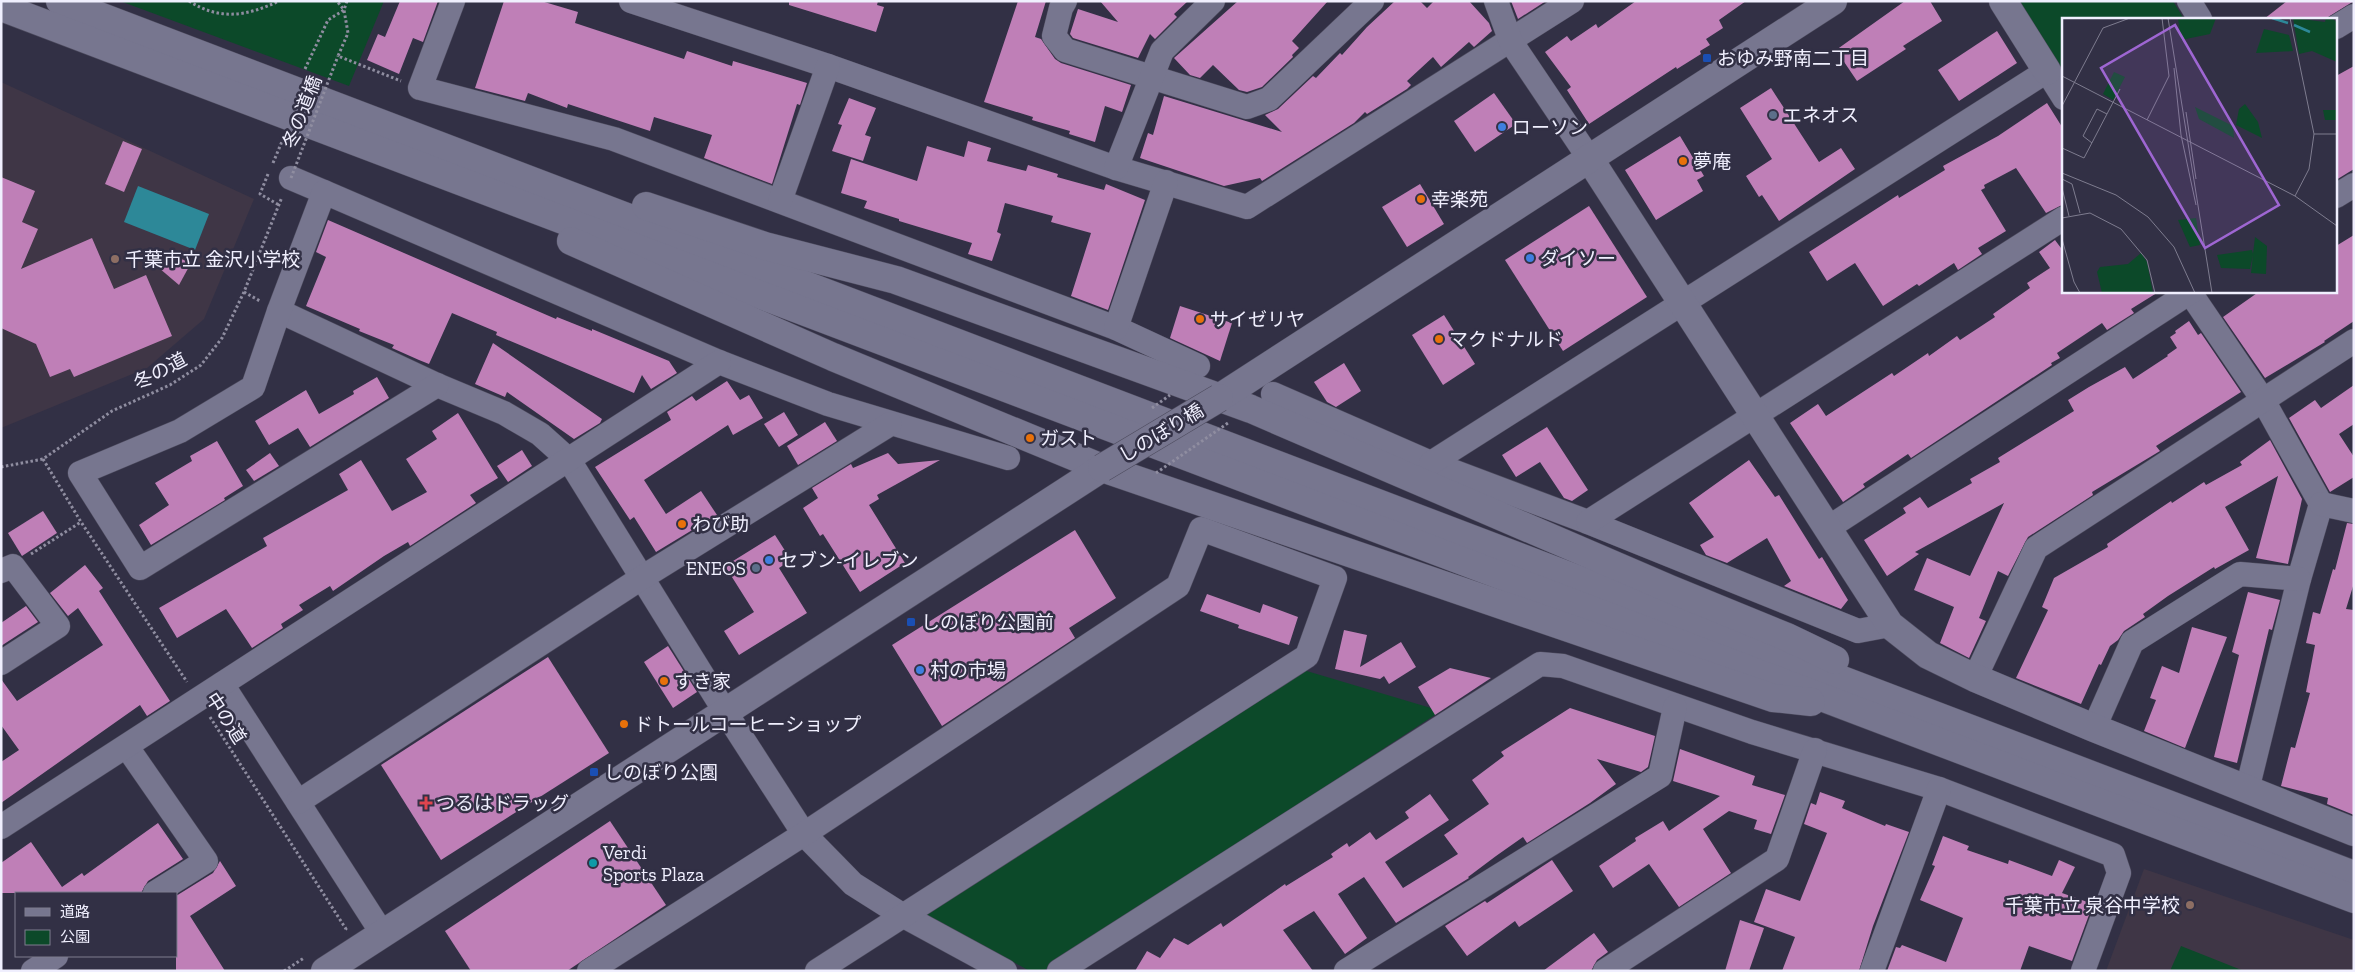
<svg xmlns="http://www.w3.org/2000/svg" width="2355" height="972" viewBox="0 0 2355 972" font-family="'Zilla Slab','Noto Sans JP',serif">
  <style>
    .education { fill: #3f3646 }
    .green { fill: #0c4929 }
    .water { fill: #2d8898 }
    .building { fill: #bf7fb7 }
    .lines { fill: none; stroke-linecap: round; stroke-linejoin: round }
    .minor-casing { stroke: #4d4b5e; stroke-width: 25 }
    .tertiary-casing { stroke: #4d4b5e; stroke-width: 29 }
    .path { stroke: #8f8da0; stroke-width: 3; stroke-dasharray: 2.5 2.5; stroke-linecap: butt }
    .minor { stroke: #77768f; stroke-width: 24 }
    .tertiary { stroke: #77768f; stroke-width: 28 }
    .tertiary-bridge-casing { stroke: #4d4b5e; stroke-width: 29; stroke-linecap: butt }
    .path-bridge { stroke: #8f8da0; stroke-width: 3; stroke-dasharray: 2.5 2.5; stroke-linecap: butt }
    .tertiary-bridge { stroke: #77768f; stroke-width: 28 }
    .transit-dot { fill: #1a4fb4; stroke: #323045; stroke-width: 2 }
    .service-dot { fill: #5c6f8a; stroke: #323045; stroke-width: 2 }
    .shop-dot { fill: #3f7fe0; stroke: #323045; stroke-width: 2 }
    .food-dot { fill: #e8710a; stroke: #323045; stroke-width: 2 }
    .education-dot { fill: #8d6e63; stroke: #323045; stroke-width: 2 }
    .health-dot { fill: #e0444e; stroke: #323045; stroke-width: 2 }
    .culture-dot { fill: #0f9aa8; stroke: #323045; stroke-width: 2 }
    .labels { text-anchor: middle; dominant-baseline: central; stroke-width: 5; stroke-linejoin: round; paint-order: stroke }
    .poi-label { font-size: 19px; fill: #f0effe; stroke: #323045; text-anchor: start }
    .street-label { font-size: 19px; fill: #f0effe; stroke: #323045 }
    .inset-river { fill: none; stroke: #2d8898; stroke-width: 2.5 }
    .inset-road { fill: none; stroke: #7e7c8f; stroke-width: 1 }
    .view { fill: #9e66d2; fill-opacity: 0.15; stroke: #9e66d2; stroke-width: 2.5 }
    .inset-edge { fill: none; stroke: #f0effe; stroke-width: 2.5 }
  </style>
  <rect width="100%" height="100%" fill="#323045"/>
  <!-- education -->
  <g class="education">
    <polygon points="1,82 254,199 204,319 147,368 1,428"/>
    <polygon points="2144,869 2354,940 2354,971 2106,971"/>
  </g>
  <!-- green -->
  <g class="green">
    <polygon points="120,1 384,1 349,86"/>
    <polygon points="2012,1 2173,1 2184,19 2064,19 2064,83"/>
    <polygon points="1300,669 1441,711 1043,971 1028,970 917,910"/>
    <polygon points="2181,946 2244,971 2170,971"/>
  </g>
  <!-- water -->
  <polygon class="water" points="138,186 209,214 195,250 124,222"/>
  <!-- building -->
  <g class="building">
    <polygon points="400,1 438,1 423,42 413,38 399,74 367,60 378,34 385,37"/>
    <polygon points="504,1 541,1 578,12 575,23 684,59 687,51 732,66 733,61 807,83 800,105 797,104 772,184 704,158 712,135 654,117 650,131 568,104 567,108 528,93 525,101 475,88"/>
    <polygon points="789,1 878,1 877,5 884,7 876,32 789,5"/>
    <polygon points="1018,1 1046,1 1035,37 1041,39 1055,59 1061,63 1131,85 1122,112 1105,106 1095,142 1069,134 1070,131 1032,120 1033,117 984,102"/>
    <polygon points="1100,1 1188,1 1174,14 1177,17 1155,39 1150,34 1138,58 1073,38 1070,34 1078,9 1118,22"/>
    <polygon points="1238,1 1328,1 1292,41 1299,48 1292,55 1293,57 1262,87 1247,92 1239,90 1213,65 1200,78 1190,75 1174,58"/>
    <polygon points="1395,1 1420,1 1427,8 1434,1 1469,1 1489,23 1492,31 1474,47 1469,42 1441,67 1433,57 1407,81 1411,85 1407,89 1367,114 1365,112 1354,123 1262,181 1260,178 1224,186 1140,158 1148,133 1153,135 1164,96 1282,132 1265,115 1278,109 1313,76 1316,78 1340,53 1342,55 1367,27"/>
    <polygon points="1511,1 1546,1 1518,19"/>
    <polygon points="1636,1 1746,1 1719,20 1723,28 1706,39 1710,45 1700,51 1701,54 1677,69 1676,67 1589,124 1567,90 1571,87 1545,52 1567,36 1571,41 1596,24 1598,28"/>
    <polygon points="1905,1 1930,1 1942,21 1903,46 1906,49 1857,81 1836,50"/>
    <polygon points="2287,1 2354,1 2325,19 2264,19"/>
    <polygon points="1997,31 2017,63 1959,101 1938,70"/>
    <polygon points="2354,66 2354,169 2336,180 2336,76"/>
    <polygon points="1771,88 1819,162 1841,148 1855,169 1779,221 1762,195 1759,197 1746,176 1772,159 1740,108"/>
    <polygon points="1494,93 1516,124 1475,152 1454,121"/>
    <polygon points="849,98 876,108 865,135 871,137 863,161 832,151 842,125 838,124"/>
    <polygon points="2047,103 2064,130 2064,204 2046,213 2016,168 1984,185 1985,188 1981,190 2006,231 1978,248 1982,254 1958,270 1954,263 1919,286 1917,284 1883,306 1855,263 1827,281 1809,252 1898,195 1899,198 1945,170 1943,166 1998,136"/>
    <polygon points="1680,136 1704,176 1697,180 1703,191 1656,220 1625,170"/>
    <polygon points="123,141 142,149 124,192 105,184"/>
    <polygon points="968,141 991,148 987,161 1026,171 1028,165 1058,174 1057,177 1104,190 1106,184 1145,200 1108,310 1071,296 1091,233 1051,222 1053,216 1005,203 997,232 1001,234 992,261 968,254 972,243 899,221 899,219 864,208 867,201 841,193 851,159 917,181 927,146 964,157"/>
    <polygon points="1,177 35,191 22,222 38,229 21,269 92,238 114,289 146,275 172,336 74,377 70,369 50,377 36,344 1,328"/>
    <polygon points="1420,184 1444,224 1407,247 1382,207"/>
    <polygon points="1589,206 1647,297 1563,351 1505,260"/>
    <polygon points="328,220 556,319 557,317 592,331 592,329 669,361 677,373 651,389 642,375 634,393 496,335 497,332 452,313 429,364 419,360 392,348 394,345 359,331 360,329 306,306 326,257 316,252"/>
    <polygon points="2354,235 2354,321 2324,341 2325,342 2265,378 2223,317 2260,291 2336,291 2336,246"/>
    <polygon points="2055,240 2064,252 2064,291 2160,291 2131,309 2134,313 2107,330 2102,323 2057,353 2060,358 2051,363 2052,365 1911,458 1908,454 1863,484 1865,487 1843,502 1790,423 1818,404 1826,416 1892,373 1894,376 1928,353 1929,356 1957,336 1960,340 1995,317 1993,314 2030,288 2027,283 2050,268 2039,252"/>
    <polygon points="167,253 191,263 179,285 159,268"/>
    <polygon points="1180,306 1232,323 1220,361 1170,338"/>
    <polygon points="1444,315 1475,364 1443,385 1412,335"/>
    <polygon points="2189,321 2198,335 2201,333 2241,392 2156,446 2160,451 2092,492 2093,495 2028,537 2008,576 1998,571 1979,618 1986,621 1969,658 1940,643 1954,607 1914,590 1927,558 1970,576 2004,503 1915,552 1919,554 1887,576 1864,540 1906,513 1903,508 1920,497 1928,508 1972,483 1970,479 2000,462 1998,458 2074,411 2068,400 2089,387 2125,367 2133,379 2168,356 2167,355 2177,348 2170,337 2176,333 2175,331"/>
    <polygon points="493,343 602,419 600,423 574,439 507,392 505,397 475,384"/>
    <polygon points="1344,363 1361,391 1336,407 1327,402 1314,382"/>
    <polygon points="377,377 389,398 310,447 298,428 269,445 255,421 306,390 319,414 354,394 353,391"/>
    <polygon points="727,381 740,400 749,395 763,418 733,435 728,425 644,480 666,514 701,491 717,515 656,552 634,517 630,520 595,467 671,420 667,412 692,396 696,401"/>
    <polygon points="2354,385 2354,424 2339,434 2354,457 2354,477 2330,492 2289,418 2315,400 2321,408"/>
    <polygon points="784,412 798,435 779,447 764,424"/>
    <polygon points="458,413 498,478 470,495 476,503 410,546 408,542 384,556 333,591 330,586 299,605 303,610 281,624 283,628 252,648 226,609 177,638 159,608 267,546 263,538 348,490 339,474 361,460 392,511 427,492 406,459 437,439 432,431"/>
    <polygon points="825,422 837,441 798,465 787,446"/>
    <polygon points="1547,427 1588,490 1572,501 1564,498 1540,462 1516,477 1502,455"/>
    <polygon points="2270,440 2302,499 2288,564 2256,558 2278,476 2225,507 2249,550 2215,569 2214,567 2168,596 2143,614 2145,617 2124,631 2118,640 2110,646 2101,665 2099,664 2081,704 2016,678 2048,610 2042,607 2054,578 2108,547 2107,544 2171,501 2172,503 2204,482 2206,485 2242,465 2240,462"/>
    <polygon points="217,441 243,486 224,498 225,500 151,545 139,525 169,505 155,483 192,461 190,456"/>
    <polygon points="522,450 532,466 508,482 497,466"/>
    <polygon points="270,453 279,466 254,481 246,470"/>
    <polygon points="888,453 898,464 940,460 877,495 879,499 869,505 905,563 860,592 823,534 820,536 803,508 818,498 812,488 851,464 853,468"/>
    <polygon points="1749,460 1775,497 1779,495 1819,559 1822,557 1848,600 1841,609 1784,586 1791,581 1767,538 1727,563 1706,555 1700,545 1714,537 1689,503"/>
    <polygon points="43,511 57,533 22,556 8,533"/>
    <polygon points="2347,523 2354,524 2354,583 2346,609 2354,610 2354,815 2327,804 2328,798 2281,786 2291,747 2295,748 2310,693 2306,692 2315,645 2306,643 2313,612 2320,614 2333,569 2335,570"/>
    <polygon points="1075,530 1116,598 1069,628 1075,638 942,726 892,645"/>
    <polygon points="775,535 791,560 779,568 807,613 739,655 724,631 754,612 725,566"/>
    <polygon points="85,565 103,588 99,591 170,701 147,716 140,705 1,803 1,762 19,750 1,725 1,679 17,701 103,645 78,608 68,616 50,593"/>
    <polygon points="2248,592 2280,600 2272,630 2269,629 2237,763 2214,757 2239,655 2232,652"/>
    <polygon points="1207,594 1260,613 1263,604 1298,617 1289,645 1238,628 1239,625 1200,611"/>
    <polygon points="26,606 38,622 1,646 1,623"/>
    <polygon points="2192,627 2227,637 2185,748 2144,731 2156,700 2150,698 2162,666 2179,673"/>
    <polygon points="1344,630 1367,635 1360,667 1401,642 1416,667 1389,684 1384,676 1380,679 1335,669"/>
    <polygon points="668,646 697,692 673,708 644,662"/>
    <polygon points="548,657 609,753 441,860 381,765"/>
    <polygon points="1450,668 1491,678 1435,715 1418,687"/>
    <polygon points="1570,708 1655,736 1648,767 1641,772 1597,759 1616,784 1590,803 1527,843 1523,837 1496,856 1468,877 1469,878 1396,923 1364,877 1338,894 1367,938 1345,954 1314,911 1283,930 1313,971 1135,971 1147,951 1160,958 1174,938 1188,945 1221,923 1223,927 1285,884 1286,886 1333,857 1331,854 1347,843 1349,847 1370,832 1376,840 1409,818 1405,812 1430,794 1449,820 1385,862 1403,888 1458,854 1444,835 1489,804 1472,780 1504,756 1501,752"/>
    <polygon points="1680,749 1755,776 1752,785 1785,795 1771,834 1754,829 1757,820 1729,811 1703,829 1731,873 1679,907 1649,864 1613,888 1599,866 1636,841 1635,838 1663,821 1669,831 1720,796 1673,781"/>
    <polygon points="1820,792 1845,801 1842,808 1885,826 1886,824 1909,832 1873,926 1859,971 1782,971 1795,937 1754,922 1766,889 1800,901 1827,833 1804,824 1811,803 1816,805"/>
    <polygon points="610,821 666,905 567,971 471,971 445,931"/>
    <polygon points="158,823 183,859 148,881 141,893 1,893 1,863 31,842 62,887 82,873 84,876"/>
    <polygon points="1943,836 1969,846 1967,850 2008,864 2009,860 2052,876 2059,860 2075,867 2062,893 2093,904 2072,961 2029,946 2020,971 1887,971 1896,947 1900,948 1902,945 1946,962 1963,918 1920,900 1935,866 1932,865"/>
    <polygon points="1552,860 1573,891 1519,927 1515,921 1467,956 1445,926 1485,901 1487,903"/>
    <polygon points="220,861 236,886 190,916 225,971 176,971 176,896 213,873"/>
    <polygon points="1740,920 1764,928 1749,971 1725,971"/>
    <polygon points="1594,933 1608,952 1597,960 1591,971 1543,971"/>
  </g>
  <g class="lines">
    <!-- minor casing -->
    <g class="minor-casing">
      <g id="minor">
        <polyline points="453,1 420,88 614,139 1116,328 1198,366"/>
        <polyline points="631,1 828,66 1116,168 1247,207 1572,1"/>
        <polyline points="1065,1 1061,8 1054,36 1065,50 1247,107 1269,99 1372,1"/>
        <polyline points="1496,1 1511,42 1589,158"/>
        <polyline points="2189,1 2200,19"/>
        <polyline points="2336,27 2354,16"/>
        <polyline points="1116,168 1162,51 1213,1"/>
        <polyline points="291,178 324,192"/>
        <polyline points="2336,196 2354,185"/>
        <polyline points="780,201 828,66"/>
        <polyline points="2189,291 2263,400 2321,504 2299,579 2247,790"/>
        <polyline points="279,311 437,385 504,413 540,434 569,460 724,710 804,834 853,884 902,915 1005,971"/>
        <polyline points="1116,328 1166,182"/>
        <polyline points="437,385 140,568 80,473 180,431 253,387 279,311 324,192 719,362 828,404 1008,458"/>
        <polyline points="1273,394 1431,463 1588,522 1858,631 1890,625"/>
        <polyline points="1431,463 2047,71 2064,98"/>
        <polyline points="2321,504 2354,511"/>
        <polyline points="1588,522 2064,218"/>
        <polyline points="1828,528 2192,291"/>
        <polyline points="1,571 13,566 58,626 1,663"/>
        <polyline points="1975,678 2036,548 2354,341"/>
        <polyline points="222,684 382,933"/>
        <polyline points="2094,728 2132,642 2240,574 2299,579"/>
        <polyline points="127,747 206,861 155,893"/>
        <polyline points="298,802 643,577 890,424"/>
        <polyline points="1,827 719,362"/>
        <polyline points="33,971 56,956"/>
        <polyline points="589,971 804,834 1178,586 1201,529 1335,578 1307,656 817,971"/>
        <polyline points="1059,971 1540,664 1563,666 1752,732 1939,789 2113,855 2119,873 2083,971"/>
        <polyline points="1346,971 1660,776 1675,707"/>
        <polyline points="1605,971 1777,859 1815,750"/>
        <polyline points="1872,971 1939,789"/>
      </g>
    </g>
    <!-- tertiary casing -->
    <g class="tertiary-casing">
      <g id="tertiary">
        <polyline points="60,1 2354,875"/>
        <polyline points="2003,1 2047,71"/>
        <polyline points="1,7 2354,899"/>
        <polyline points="1589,158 1890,625 1928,655 1975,678 2094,728 2354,832"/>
        <polyline points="646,206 765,246 896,280 1251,409 1670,589 1787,637 1835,660"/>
        <polyline points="571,241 833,357 1102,468 1773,698 1811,702"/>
        <polyline points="1219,398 1833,1"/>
        <polyline points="325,971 1102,468"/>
      </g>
    </g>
    <!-- path -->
    <g class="path">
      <path d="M 189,1 C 220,21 247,16 279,1"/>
      <polyline points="347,1 344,10 348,33 338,56 401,81"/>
      <polyline points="305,69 328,20 344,10 337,1"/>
      <polyline points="273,163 283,139"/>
      <polyline points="268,174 260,194 279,205"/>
      <polyline points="244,292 260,301"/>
      <polyline points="43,459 81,522 187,682"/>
      <polyline points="1,467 43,459 112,411 170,385 201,365 222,338 244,292 282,197"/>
      <polyline points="31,554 81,522"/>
      <polyline points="210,717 346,929 344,930"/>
      <polyline points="284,971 304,958"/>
    </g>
    <!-- minor -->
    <use href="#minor" class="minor"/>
    <!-- tertiary -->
    <use href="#tertiary" class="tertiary"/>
    <!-- tertiary-bridge casing -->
    <g class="tertiary-bridge-casing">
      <polyline id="tertiary-bridge" points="1102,468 1219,398"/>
    </g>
    <!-- path-bridge -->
    <g class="path-bridge">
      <polyline points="291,178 338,56"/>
      <polyline points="1152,408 1170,395"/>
      <polyline points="1156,473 1228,423"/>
    </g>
    <!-- tertiary-bridge -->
    <use href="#tertiary-bridge" class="tertiary-bridge"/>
  </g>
  <!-- markers -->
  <g class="transit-dot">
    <rect x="1702" y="53" width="10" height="10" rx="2.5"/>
    <rect x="906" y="617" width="10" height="10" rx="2.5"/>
    <rect x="589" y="767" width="10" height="10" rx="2.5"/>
  </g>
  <g class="service-dot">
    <circle cx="1773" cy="115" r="5"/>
    <circle cx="756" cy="568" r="5"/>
  </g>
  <g class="shop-dot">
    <circle cx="1502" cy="127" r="5"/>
    <circle cx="1530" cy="258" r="5"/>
    <circle cx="769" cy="560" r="5"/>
    <circle cx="920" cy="670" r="5"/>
  </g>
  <g class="food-dot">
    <circle cx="1683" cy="161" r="5"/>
    <circle cx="1421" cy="199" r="5"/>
    <circle cx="1200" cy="319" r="5"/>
    <circle cx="1439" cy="339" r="5"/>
    <circle cx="1030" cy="438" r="5"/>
    <circle cx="682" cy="524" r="5"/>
    <circle cx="664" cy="681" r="5"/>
    <circle cx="624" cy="724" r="5"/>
  </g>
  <g class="education-dot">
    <circle cx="115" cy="259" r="5"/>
    <circle cx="2190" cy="905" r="5"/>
  </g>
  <path class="health-dot" d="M423.5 795.5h5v5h5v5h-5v5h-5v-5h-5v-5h5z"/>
  <circle class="culture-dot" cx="593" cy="863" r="5"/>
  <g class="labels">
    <!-- poi labels -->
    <g class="poi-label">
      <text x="1717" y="58">おゆみ野南二丁目</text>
      <text x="1783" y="115">エネオス</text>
      <text x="1512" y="127">ローソン</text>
      <text x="1693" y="161">夢庵</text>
      <text x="1431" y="199">幸楽苑</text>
      <text x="1540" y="258">ダイソー</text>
      <text x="125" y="259">千葉市立 金沢小学校</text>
      <text x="1210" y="319">サイゼリヤ</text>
      <text x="1449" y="339">マクドナルド</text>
      <text x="1040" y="438">ガスト</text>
      <text x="692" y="524">わび助</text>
      <text x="779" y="560">セブン-イレブン</text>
      <text x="746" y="568" text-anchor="end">ENEOS</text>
      <text x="921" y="622">しのぼり公園前</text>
      <text x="930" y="670">村の市場</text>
      <text x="674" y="681">すき家</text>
      <text x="634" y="724">ドトールコーヒーショップ</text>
      <text x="604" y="772">しのぼり公園</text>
      <text x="436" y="803">つるはドラッグ</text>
      <text x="603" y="852">Verdi<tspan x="603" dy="22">Sports Plaza</tspan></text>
      <text x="2180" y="905" text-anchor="end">千葉市立 泉谷中学校</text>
    </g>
    <!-- street labels -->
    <g class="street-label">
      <text transform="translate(302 112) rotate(-69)">冬の道橋</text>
      <text transform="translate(160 371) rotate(-28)">冬の道</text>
      <text transform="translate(1161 433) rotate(-31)">しのぼり橋</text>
      <text transform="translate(226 718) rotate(57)">中の道</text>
    </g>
  </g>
  <!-- overview -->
  <g transform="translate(2062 18)">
    <rect width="275" height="275" fill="#323045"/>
    <path d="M 116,0 L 154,0 L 148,16 L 119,22 ZM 231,0 L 263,4 L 264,0 L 269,0 L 275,4 L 275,44 L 250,33 L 237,36 ZM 202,11 L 227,17 L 231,33 L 194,35 ZM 52,54 L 63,59 L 51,82 L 41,76 ZM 183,86 L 196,104 L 200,120 L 174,107 L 177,91 ZM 133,89 L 171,108 L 172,120 L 137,101 ZM 261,92 L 275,92 L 275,102 L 263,102 ZM 134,200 L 138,227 L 128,229 L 116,202 ZM 193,219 L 205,228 L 204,256 L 189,255 L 191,237 L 188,251 L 159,250 L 155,237 L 190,232 L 191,236 ZM 79,235 L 85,244 L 91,275 L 40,275 L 35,254 L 38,249 L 66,246 Z" fill="#0c4929"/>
    <path class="inset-river" d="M 210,0 L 226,5M 232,7 L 248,14"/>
    <path class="inset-road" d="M 106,0 L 150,275M 228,0 L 252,116 L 247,151 L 233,178M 112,50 L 119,117 L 134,187M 0,58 L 233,178 L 275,208M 0,88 L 41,10 L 68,0M 124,94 L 134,161M 85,102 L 107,58 L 100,0M 252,116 L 275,116M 30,125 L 21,118 L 35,91 L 45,96M 0,130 L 22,140 L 58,71M 0,155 L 54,177 L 86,199 L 112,229 L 133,275M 0,161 L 10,166 L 18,195M 0,170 L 7,198M 0,200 L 28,195 L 59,211 L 85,242 L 93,275M 0,221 L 12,264 L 18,275"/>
    <path class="view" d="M 113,7 L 217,187 L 143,230 L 39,50 Z"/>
    <rect width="275" height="275" class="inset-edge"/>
  </g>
  <!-- border -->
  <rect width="2355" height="972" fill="none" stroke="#f0effe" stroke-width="5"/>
  <!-- legend -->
  <rect x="15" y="892" width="162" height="65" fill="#323045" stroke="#7e7c8f"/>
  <rect x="25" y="908" width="25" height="8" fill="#77768f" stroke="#7e7c8f"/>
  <text x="60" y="917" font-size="15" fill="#f0effe">道路</text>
  <rect x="25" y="930" width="25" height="15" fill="#0c4929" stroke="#7e7c8f"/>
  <text x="60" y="942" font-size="15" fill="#f0effe">公園</text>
</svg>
